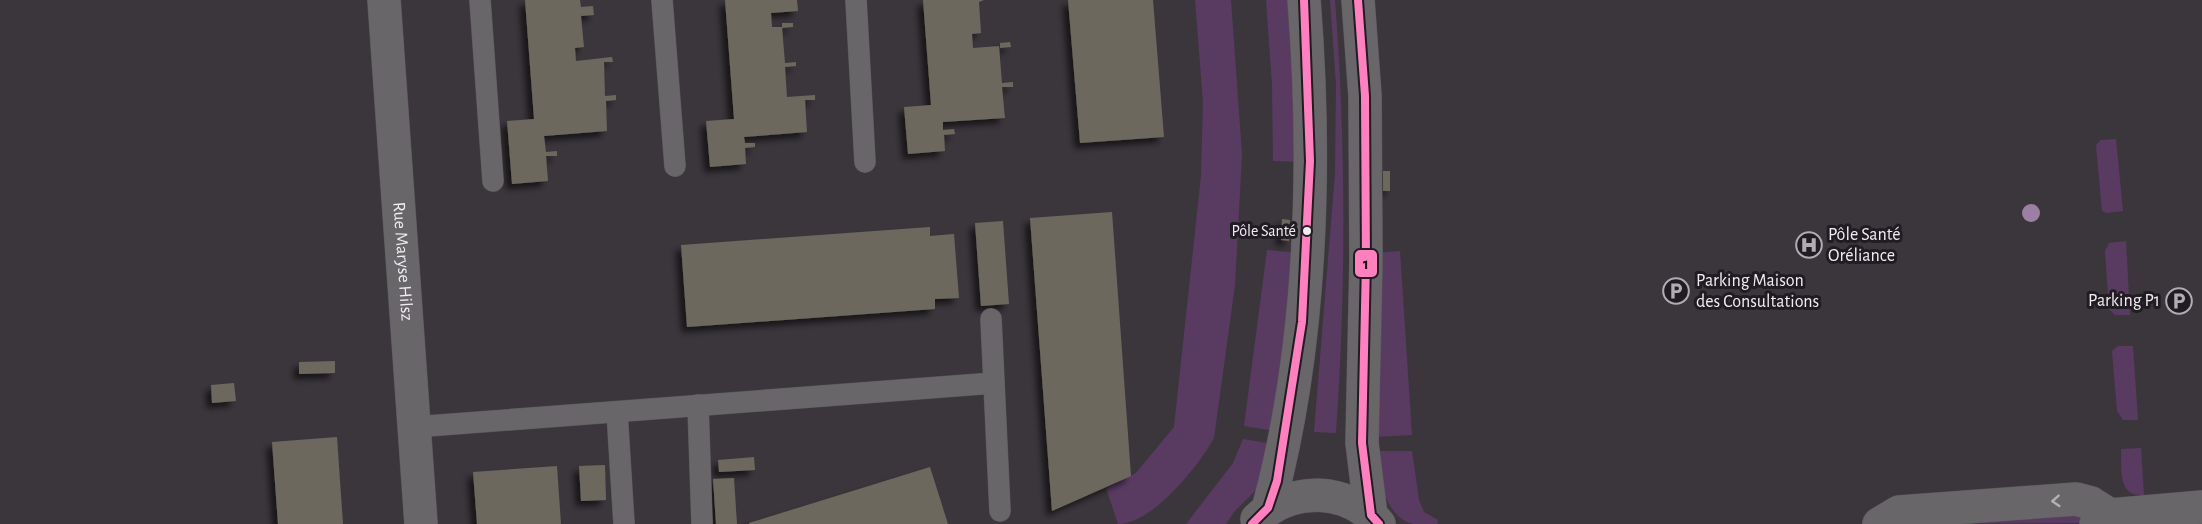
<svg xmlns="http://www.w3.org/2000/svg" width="2202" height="524" viewBox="0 0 2202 524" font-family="'Alegreya Sans',sans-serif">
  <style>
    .green { fill: #593b62 }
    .building { fill: #6d685d; filter: url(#shadow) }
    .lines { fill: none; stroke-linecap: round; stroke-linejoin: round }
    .lane-casing { stroke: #585459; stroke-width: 22 }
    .street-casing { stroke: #585459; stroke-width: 34 }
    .secondary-casing { stroke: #585459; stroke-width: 34 }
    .lane { stroke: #69666a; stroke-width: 21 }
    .street { stroke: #69666a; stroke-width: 33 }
    .secondary { stroke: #69666a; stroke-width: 33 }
    .bus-1-casing { stroke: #201c22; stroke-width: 12 }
    .bus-1 { stroke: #ff80bf; stroke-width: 8 }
    .tree { fill: #9b80a4 }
    .oneway { stroke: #b4afb5 }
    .bus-dot { fill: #f1ebf3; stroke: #201c22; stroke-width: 2 }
    .labels { text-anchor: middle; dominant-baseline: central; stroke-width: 6; stroke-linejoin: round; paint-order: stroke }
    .bus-label { font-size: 16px; fill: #f1ebf3; stroke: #201c22; text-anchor: end }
    .poi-label { font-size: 18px; fill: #f1ebf3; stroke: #201c22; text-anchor: start }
    .street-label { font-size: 18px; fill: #f1ebf3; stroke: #201c22 }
    .line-badge { stroke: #201c22; stroke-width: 2 }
    .pale-badge-label { font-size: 16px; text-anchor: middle; font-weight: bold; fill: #111 }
  </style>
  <defs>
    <filter id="shadow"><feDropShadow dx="-5.5" dy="5.5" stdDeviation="3" flood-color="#0009"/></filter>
  </defs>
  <rect width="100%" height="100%" fill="#3b363c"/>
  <!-- green -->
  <g class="green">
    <path d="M 1195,0 L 1231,0 L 1242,155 L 1235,285 L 1214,438 C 1199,465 1153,524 1118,524 L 1106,488 L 1136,473 L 1174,427 L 1201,176 L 1203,102 Z"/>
    <polygon points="1266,0 1298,0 1304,162 1273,161 1272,85"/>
    <path d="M 1330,0 L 1335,0 C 1346,144 1346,290 1336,433 L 1314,432 L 1335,173 L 1336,85 Z"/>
    <polygon points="2116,139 2123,211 2107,213 2102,211 2096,145 2101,140"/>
    <polygon points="2126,241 2130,315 2115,315 2109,309 2105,251 2109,243"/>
    <polygon points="1267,250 1301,253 1276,431 1244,426"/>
    <polygon points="1400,251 1412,435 1374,437 1374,253"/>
    <polygon points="2118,346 2133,346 2138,420 2123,420 2117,411 2112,351"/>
    <polygon points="1243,439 1273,444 1257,489 1234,512 1226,524 1186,524 1233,463"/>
    <path d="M 2141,448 L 2144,495 C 2117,497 2122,469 2121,449 Z"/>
    <path d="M 1375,451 L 1412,451 L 1419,500 L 1424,512 L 1438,520 L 1437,524 C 1430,524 1420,524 1413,524 C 1384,517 1378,474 1375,451 Z"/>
    <polygon points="2082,510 2083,523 1897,524"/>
  </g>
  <!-- building -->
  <g class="building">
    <polygon points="525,0 580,0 581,7 593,6 594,15 581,16 584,47 575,48 576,61 612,57 613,62 604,62 605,96 616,95 616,100 606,101 607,131 544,136 546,152 557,151 557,156 546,156 548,181 512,184 507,121 534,119"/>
    <polygon points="725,0 797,0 798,11 771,13 772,27 782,27 785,63 796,62 796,66 785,67 787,97 815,95 815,100 805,100 807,132 744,137 745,143 755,143 755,147 745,148 746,164 710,167 706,121 734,119"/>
    <polygon points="923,0 984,0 979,2 981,33 972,34 973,48 999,46 1002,83 1013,82 1013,87 1002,87 1005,118 943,122 943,130 954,129 955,134 944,135 945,151 908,154 904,107 931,105"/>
    <polygon points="1068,0 1153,0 1164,137 1080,143"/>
    <polygon points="782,23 793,23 793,27 782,28"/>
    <polygon points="1010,42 1011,47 1000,48 1000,43"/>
    <rect x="1383" y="171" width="7" height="20"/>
    <polygon points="1112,212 1131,476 1052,511 1030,218"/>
    <polygon points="1282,219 1290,220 1289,241 1281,240"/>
    <polygon points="1003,221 1009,304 981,306 975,223"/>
    <polygon points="930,227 930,236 954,234 959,298 935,299 935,309 687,327 681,245"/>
    <polygon points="335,361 335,373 299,374 299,362"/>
    <polygon points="234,383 236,401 212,403 211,385"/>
    <polygon points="337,437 343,524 278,524 272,442"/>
    <polygon points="754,457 755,470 719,472 718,460"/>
    <polygon points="605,465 606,500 581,501 579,466"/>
    <polygon points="557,466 561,524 477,524 473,472"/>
    <polygon points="930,467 948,524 749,524 749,523"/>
    <polygon points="734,478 737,524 716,524 713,479"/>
  </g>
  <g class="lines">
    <!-- lane casing -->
    <g class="lane-casing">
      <g id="lane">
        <polyline points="480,0 493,181"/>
        <polyline points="662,0 675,166"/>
        <polyline points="856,0 865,162"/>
        <polyline points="991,319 1000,511"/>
        <polyline points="698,405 702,524"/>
        <polyline points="617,412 624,524"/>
        <polyline points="414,427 994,383"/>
      </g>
    </g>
    <!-- street casing -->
    <g class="street-casing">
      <g id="street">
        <path id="s1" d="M 384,0 L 421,524"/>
        <polyline points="1879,524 1899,512 2076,499 2091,503 2110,515"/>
        <polyline points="2096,524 2110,515 2202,507"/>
      </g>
    </g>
    <!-- secondary casing -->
    <g class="secondary-casing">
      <g id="secondary">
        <polyline points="1358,0 1365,96 1366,262 1362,443 1371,515"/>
        <path d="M 1268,509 C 1312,348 1317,165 1304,0"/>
        <path d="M 1257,519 C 1292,486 1347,487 1379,524"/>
      </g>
    </g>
    <!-- lane -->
    <use href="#lane" class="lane"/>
    <!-- street -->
    <use href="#street" class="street"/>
    <!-- secondary -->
    <use href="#secondary" class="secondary"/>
    <!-- bus-1 casing -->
    <g class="bus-1-casing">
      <g id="bus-1">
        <polyline points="1358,0 1365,96 1366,262 1362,443 1371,515 1379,524"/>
        <polyline points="1252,524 1268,508 1277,481 1302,322 1310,161 1304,0"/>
      </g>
    </g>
    <!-- bus-1 -->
    <use href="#bus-1" class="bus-1"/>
  </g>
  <!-- trees -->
  <circle class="tree" cx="2031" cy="213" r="9"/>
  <!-- one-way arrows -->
  <defs><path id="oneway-chevron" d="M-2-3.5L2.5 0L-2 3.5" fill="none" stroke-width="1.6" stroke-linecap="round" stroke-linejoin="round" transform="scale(1.5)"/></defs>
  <use class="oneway" href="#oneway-chevron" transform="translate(2056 501) rotate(176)"/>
  <!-- icons -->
  <defs>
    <g id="hospital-ring" transform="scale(1.35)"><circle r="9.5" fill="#201c22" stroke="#b1acb3" stroke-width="1.5"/><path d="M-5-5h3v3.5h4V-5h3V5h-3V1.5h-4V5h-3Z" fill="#b1acb3"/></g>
    <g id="parking-ring" transform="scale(1.35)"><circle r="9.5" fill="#201c22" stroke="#b1acb3" stroke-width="1.5"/><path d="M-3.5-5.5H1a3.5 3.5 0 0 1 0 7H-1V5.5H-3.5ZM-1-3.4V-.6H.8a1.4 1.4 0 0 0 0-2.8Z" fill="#b1acb3"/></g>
  </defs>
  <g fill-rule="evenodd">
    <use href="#hospital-ring" x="1809" y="245"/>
    <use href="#parking-ring" x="1676" y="291"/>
    <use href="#parking-ring" x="2179" y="301"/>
  </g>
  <!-- markers -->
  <circle class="bus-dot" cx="1307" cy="231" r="5"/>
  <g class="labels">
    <!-- bus labels -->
    <g class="bus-label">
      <text x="1296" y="231">Pôle Santé</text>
    </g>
    <!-- poi labels -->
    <g class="poi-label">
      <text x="1828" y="235">Pôle Santé<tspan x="1828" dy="21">Oréliance</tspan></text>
      <text x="1696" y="281">Parking Maison<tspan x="1696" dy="21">des Consultations</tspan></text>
      <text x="2160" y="301" text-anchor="end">Parking P1</text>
    </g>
    <!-- street labels -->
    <g class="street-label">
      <text stroke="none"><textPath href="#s1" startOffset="262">Rue Maryse Hilsz</textPath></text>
    </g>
  </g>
  <rect class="line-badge" x="1354" y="249" width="24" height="29" rx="6" fill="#ff80bf"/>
  <g class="pale-badge-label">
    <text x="1366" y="269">1</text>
  </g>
</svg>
